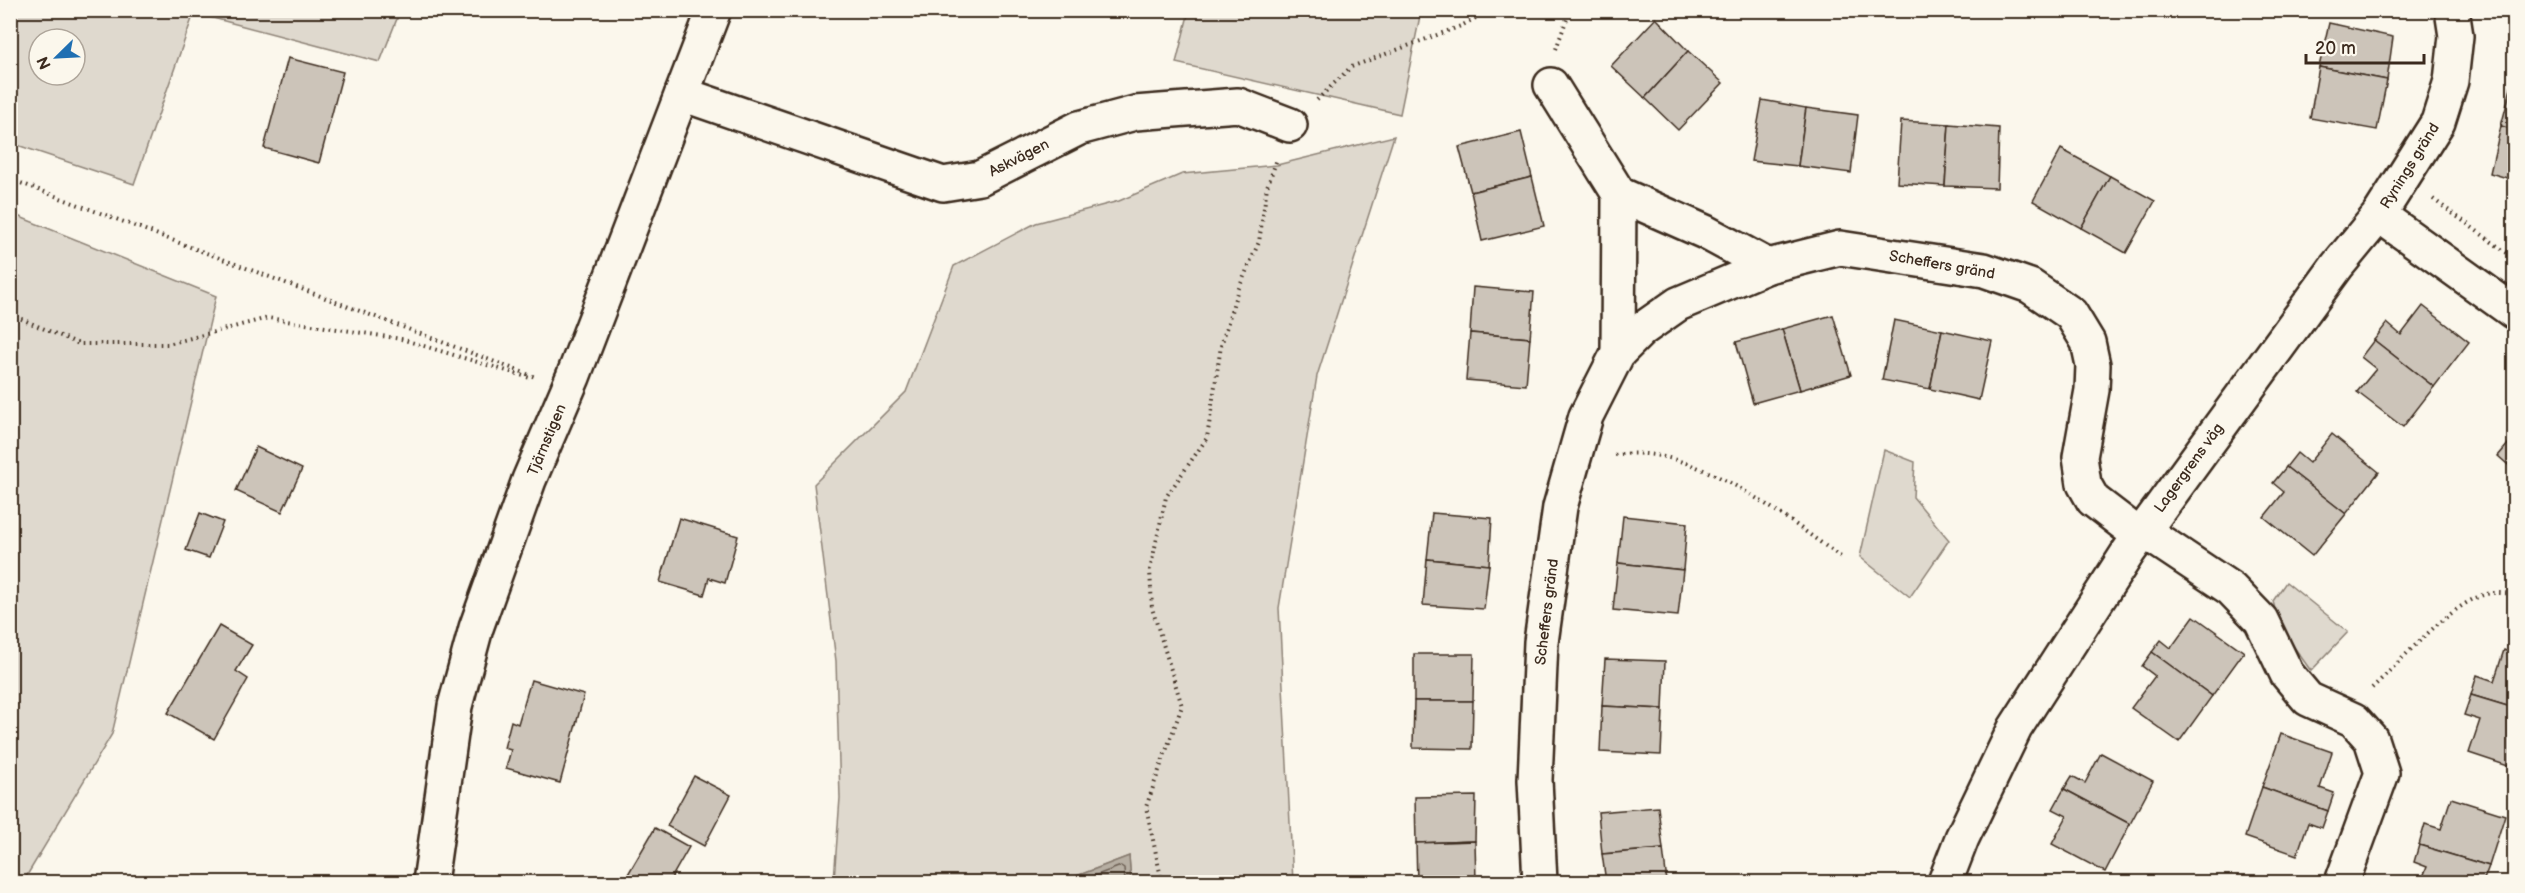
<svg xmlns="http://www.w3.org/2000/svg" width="2525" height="893" viewBox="0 0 2525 893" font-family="'Balsamiq Sans',sans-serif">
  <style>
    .green { fill: #dfd9ce; stroke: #8d8276; stroke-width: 1.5; fill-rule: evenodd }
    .water { fill: #b6aea2; stroke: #85796d; stroke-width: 1.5 }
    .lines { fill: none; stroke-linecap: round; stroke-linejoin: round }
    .shore { stroke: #6c5f53; stroke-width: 1.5 }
    .building { fill: #ccc4b9; stroke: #3b2a1e; stroke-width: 1.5 }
    .minor-casing { stroke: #3b2a1e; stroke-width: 38 }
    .path { stroke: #3b2a1e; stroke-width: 4; stroke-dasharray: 1.5 4.5; stroke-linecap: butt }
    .minor { stroke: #fbf7ec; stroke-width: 33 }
    .labels { text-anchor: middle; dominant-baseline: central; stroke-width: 6; stroke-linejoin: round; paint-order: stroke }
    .street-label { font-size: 15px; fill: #3b2a1e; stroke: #fbf7ec }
  </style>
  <rect width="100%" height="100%" fill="#fbf7ec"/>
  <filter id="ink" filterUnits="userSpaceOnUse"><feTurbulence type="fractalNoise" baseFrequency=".0167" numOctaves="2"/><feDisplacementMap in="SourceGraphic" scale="12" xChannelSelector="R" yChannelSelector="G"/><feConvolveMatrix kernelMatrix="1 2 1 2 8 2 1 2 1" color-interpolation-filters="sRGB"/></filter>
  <g filter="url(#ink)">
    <!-- green -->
    <g class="green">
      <path d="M 11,10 L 400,10 L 400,11 L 380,62 L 194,13 L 134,184 L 11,143 ZM 39,39 L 75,39 L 75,75 L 39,75 Z"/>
      <polygon points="1189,11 1421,11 1400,114 1176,63"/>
      <polygon points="1394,136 1317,376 1279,608 1293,882 1131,882 1129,856 1061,882 837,882 834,880 840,798 836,661 814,484 906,392 954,266 1036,223 1119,201 1182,174 1277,165"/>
      <polygon points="10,213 216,296 112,734 23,882 10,882"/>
      <polygon points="1884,450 1915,462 1913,497 1949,540 1910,597 1860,557"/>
      <polygon points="2286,582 2348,632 2311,671 2279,626 2273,601"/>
    </g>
    <!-- water -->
    <polygon class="water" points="1129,856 1131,882 1061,882"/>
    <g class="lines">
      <!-- shore -->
      <polyline class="shore" points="1078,882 1121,866 1124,868 1125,882"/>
    </g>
    <!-- building -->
    <g class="building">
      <polygon points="1656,18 1688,51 1645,98 1611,66"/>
      <polygon points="2329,23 2393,37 2387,80 2319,67"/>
      <polygon points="1688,51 1723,83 1678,130 1645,98"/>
      <polygon points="288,58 343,72 319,163 264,148"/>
      <polygon points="2319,67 2387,80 2377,130 2310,118"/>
      <polygon points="2514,77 2514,130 2501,126"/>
      <polygon points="1762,100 1806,108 1798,166 1751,161"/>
      <polygon points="1806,108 1858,115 1851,173 1798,166"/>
      <polygon points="1901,121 1949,124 1945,186 1897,183"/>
      <polygon points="1949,124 1999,128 1997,188 1945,186"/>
      <polygon points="2501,126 2514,130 2514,180 2490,173"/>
      <polygon points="1521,132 1532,177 1471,192 1459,147"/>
      <polygon points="2061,149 2110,176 2081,228 2033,201"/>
      <polygon points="2110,176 2155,201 2126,253 2081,228"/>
      <polygon points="1532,177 1544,226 1482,241 1471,192"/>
      <polygon points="1473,287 1534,292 1530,338 1470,333"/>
      <polygon points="2423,306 2469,342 2434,387 2374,340 2387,323 2401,335"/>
      <polygon points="1833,315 1851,375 1800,390 1782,329"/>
      <polygon points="1894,320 1942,330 1930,389 1882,380"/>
      <polygon points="1782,329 1800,390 1753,403 1736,342"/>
      <polygon points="1942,330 1992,341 1979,400 1930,389"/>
      <polygon points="1470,333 1530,338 1526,385 1466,380"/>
      <polygon points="2374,340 2434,387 2403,427 2357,392 2376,369 2361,357"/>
      <polygon points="2332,434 2379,472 2346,514 2286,467 2297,453 2309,463"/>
      <polygon points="2514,437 2514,470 2498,456"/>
      <polygon points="256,447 302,469 282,512 236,491"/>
      <polygon points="2286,467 2346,514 2312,556 2264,517 2284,492 2273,483"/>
      <polygon points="200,513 223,522 209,558 186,550"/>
      <polygon points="1432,513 1492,518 1489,565 1427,559"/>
      <polygon points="1623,516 1687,523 1683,570 1618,563"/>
      <polygon points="679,518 738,536 725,583 709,578 704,595 660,582"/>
      <polygon points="1427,559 1489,565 1484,609 1423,605"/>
      <polygon points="1618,563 1683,570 1678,616 1613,610"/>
      <polygon points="2194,616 2244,652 2212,696 2152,652 2161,640 2171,648"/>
      <polygon points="219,626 252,645 236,671 248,679 214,739 168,713"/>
      <polygon points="2504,650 2514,654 2514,708 2471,695 2477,675 2494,681"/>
      <polygon points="2152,652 2212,696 2179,742 2131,708 2155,676 2142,666"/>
      <polygon points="1414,654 1474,654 1473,701 1414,701"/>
      <polygon points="1605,659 1665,661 1663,709 1602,706"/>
      <polygon points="531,680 584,695 560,783 506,768 511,750 504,748 511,721 518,724"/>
      <polygon points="2471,695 2514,708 2514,768 2469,753 2480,720 2464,715"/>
      <polygon points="1414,701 1473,701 1472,749 1413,748"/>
      <polygon points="1602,706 1663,709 1661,755 1600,752"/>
      <polygon points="2281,734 2332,752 2320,788 2334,793 2328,811 2262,787"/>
      <polygon points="2101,753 2153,781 2130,824 2064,789 2072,776 2085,783"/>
      <polygon points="694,776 731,795 704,846 667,826"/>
      <polygon points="2262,787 2328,811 2322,828 2308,823 2297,855 2245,837"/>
      <polygon points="2064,789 2130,824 2105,872 2052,844 2067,816 2053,809"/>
      <polygon points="1476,796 1475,841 1416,843 1415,797"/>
      <polygon points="2451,798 2505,815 2489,866 2419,845 2425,824 2441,829"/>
      <polygon points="1658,807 1663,849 1602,854 1598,812"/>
      <polygon points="655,828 689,847 669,882 627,882 624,881"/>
      <polygon points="1475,841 1476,882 1417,882 1416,843"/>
      <polygon points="2419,845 2489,866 2483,882 2421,882 2427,867 2414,862"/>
      <polygon points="1663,849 1667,882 1606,882 1602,854"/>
    </g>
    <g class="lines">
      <!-- minor casing -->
      <g class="minor-casing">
        <g id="minor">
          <polyline points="1551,85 1619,194 1618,353"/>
          <polyline points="682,94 943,184 980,178 1079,128 1135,113 1238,105 1290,125"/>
          <polyline points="1619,194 1705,232 1768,266"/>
          <polyline points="2379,215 2514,312"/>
          <polyline points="2144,531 2231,589 2261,620 2287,674 2308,699 2354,720 2371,739 2382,773 2342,882"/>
          <polyline points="430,882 455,706 476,628 529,480 573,377 714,10"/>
          <polyline points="1540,882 1535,780 1541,642 1560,507 1586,416 1618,353 1641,330 1678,304 1768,266 1840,248 1984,270 2030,286 2071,314 2088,342 2093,365 2092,390 2080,457 2084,484 2093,500 2140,536"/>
          <polyline points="1945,882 1962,838 2015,728 2129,551 2337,266 2379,215 2438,122 2451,81 2456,36 2452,10"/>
        </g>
      </g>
      <!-- path -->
      <g class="path">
        <polyline points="1556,49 1570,10"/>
        <polyline points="1317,100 1351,67 1461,26 1490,10"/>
        <polyline points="10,179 535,377"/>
        <polyline points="2433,199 2514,258"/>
        <polyline points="10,314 79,344 168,344 268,318 401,339 530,378"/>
        <path d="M 1615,455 C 1693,442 1781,515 1841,557"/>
        <path d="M 2372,688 C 2401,661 2443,612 2478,597 C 2490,591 2502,593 2514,594"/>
        <polyline points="1162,882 1146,807 1182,706 1152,608 1150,570 1166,497 1207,438 1221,346 1236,295 1259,242 1267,187 1277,159"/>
      </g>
      <!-- minor -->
      <use href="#minor" class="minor"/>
    </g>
  </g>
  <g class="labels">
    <!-- street labels -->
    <g class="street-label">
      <text transform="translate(1019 158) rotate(-27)">Askvägen</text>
      <text transform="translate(2410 166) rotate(-58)">Rynings gränd</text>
      <text transform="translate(1942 265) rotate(10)">Scheffers gränd</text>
      <text transform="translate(547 440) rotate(-67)">Tjärnstigen</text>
      <text transform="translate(2189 468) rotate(-54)">Lagergrens väg</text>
      <text transform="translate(1547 612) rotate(-83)">Scheffers gränd</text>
    </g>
  </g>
  <!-- margin -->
  <rect width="2525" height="893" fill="none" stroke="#fbf7ec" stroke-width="36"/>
  <rect x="18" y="18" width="2489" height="857" fill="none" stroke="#3b2a1e" stroke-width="2" filter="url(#ink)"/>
  <!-- north arrow -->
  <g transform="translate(57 57) rotate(246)"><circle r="28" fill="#fbf7ec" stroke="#aea59a" stroke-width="1.5"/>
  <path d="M0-4.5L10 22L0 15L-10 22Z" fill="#1f6fb2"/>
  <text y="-9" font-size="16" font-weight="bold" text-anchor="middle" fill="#3b2a1e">N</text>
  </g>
  <!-- scale -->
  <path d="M2306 54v9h118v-9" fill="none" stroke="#3b2a1e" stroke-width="3"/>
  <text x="2315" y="54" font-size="18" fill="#3b2a1e" stroke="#fbf7ec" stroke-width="4.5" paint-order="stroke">20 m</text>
</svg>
